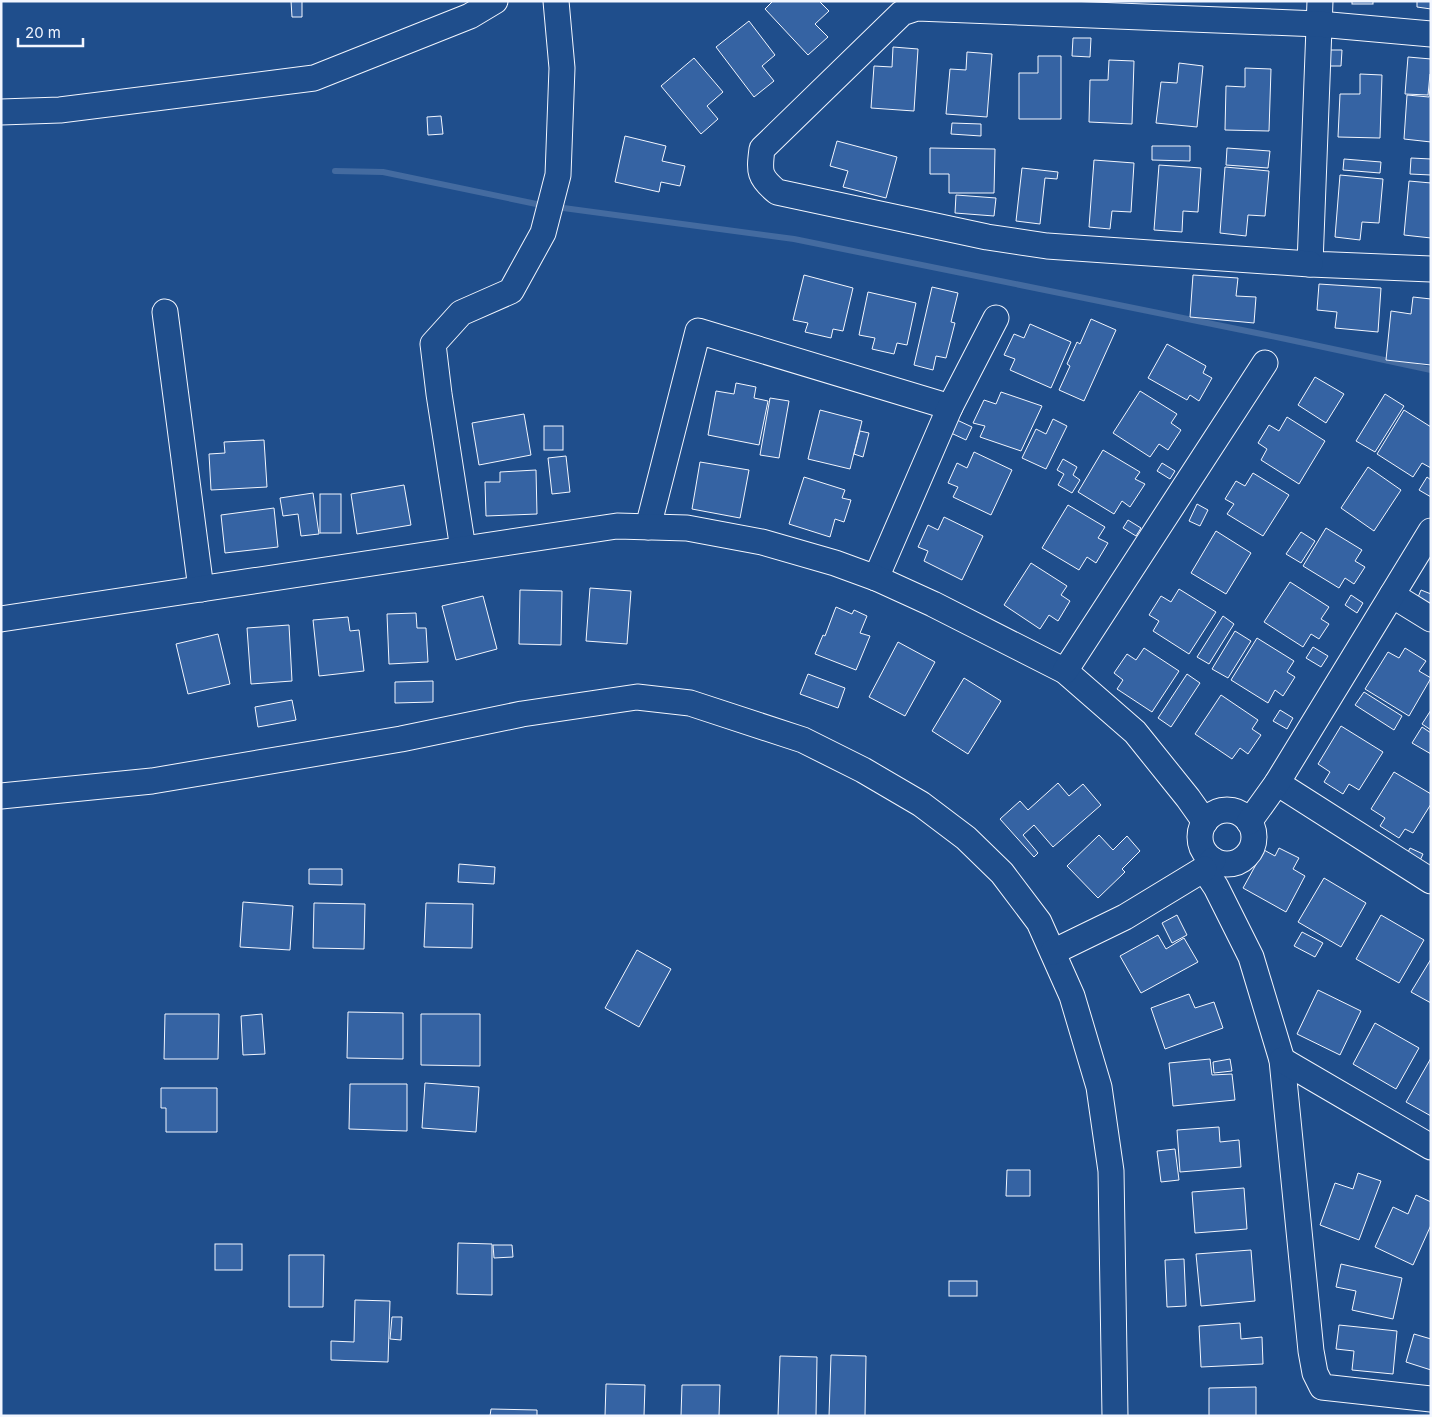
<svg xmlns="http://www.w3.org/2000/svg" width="1432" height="1417" viewBox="0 0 1432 1417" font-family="Inter,sans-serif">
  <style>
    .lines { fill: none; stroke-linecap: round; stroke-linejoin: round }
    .stream { stroke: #446ba0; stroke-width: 6 }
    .building { fill: #3563a3; stroke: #f2f6ff }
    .minor-casing { stroke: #f2f6ff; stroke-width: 27 }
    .minor { stroke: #1f4e8c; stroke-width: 25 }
  </style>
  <rect width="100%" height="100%" fill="#1f4e8c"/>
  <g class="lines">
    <!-- stream -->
    <g class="stream">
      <polyline points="335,171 383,172 546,206"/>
      <polyline points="556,207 794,239 1286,339 1431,370"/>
    </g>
  </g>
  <!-- building -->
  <g class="building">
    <polygon points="291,1 302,1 302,17 292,17"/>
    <polygon points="773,1 819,1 829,11 815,24 828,37 808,55 765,9"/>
    <rect x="1352" y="1" width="21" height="3"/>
    <polygon points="1417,1 1431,1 1431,9 1417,7"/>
    <polygon points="749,21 775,55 762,66 774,81 754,97 716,47"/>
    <polygon points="1073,38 1091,38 1090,57 1072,56"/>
    <polygon points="893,47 918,49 914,111 871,108 874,66 892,67"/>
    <polygon points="1326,50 1342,50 1341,66 1326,66"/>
    <polygon points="967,52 992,54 987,117 946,114 950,69 966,70"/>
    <polygon points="1038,56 1061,56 1061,119 1019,119 1019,73 1038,73"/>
    <polygon points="1408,57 1431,59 1431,74 1430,74 1428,95 1405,94"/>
    <polygon points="694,58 723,92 707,106 718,119 701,134 661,86"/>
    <polygon points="1109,60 1134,61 1132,124 1089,122 1090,80 1108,80"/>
    <polygon points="1179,63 1203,66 1197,127 1156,123 1161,82 1177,83"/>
    <polygon points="1245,68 1271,69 1269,131 1225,130 1226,86 1245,87"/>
    <polygon points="1360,74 1382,75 1380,138 1338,137 1340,94 1360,94"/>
    <polygon points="1431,79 1431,142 1404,139 1407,95 1429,97"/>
    <polygon points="441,116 443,134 428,135 427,117"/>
    <polygon points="952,123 981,124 981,136 951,134"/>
    <polygon points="625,136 666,146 662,161 685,166 680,186 661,182 659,192 615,182"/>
    <polygon points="837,141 897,157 886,198 843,187 848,171 830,166"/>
    <polygon points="1152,146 1190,146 1190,161 1152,160"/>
    <polygon points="930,148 995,149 994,193 949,193 949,174 930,174"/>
    <polygon points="1227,148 1270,151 1268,168 1226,165"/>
    <polygon points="1411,158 1431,159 1431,175 1410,174"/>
    <polygon points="1344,159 1381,162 1380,173 1343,170"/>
    <polygon points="1094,160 1134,163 1131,212 1112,211 1110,229 1089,227"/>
    <polygon points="1159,165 1201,168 1198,212 1183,211 1182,232 1154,230"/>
    <polygon points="1225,167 1269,171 1265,216 1248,215 1246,236 1220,233"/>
    <polygon points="1022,168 1058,172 1057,179 1045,178 1040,224 1016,221"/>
    <polygon points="1340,175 1383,179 1379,223 1362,222 1360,240 1335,237"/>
    <polygon points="1409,181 1431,183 1431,238 1404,235"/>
    <polygon points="956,195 996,198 994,216 955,213"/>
    <polygon points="804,275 853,288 843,331 833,329 831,338 805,332 808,323 793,320"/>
    <polygon points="1193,275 1238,278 1236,296 1256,297 1254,323 1190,317"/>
    <polygon points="1319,284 1381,288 1378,332 1335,328 1337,312 1317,310"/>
    <polygon points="932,287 958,293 951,322 955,323 946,358 936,356 933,370 914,365"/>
    <polygon points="868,292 916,303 907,345 897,343 894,354 872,349 875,338 859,335"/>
    <polygon points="1413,297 1431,299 1431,365 1386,360 1391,311 1411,314"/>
    <polygon points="1091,319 1116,330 1084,401 1059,390 1070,366 1067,364 1077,342 1080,344"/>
    <polygon points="1030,324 1071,342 1051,388 1010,370 1015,359 1004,355 1014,334 1024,338"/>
    <polygon points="1167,344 1206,366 1203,373 1212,378 1199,401 1190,395 1187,400 1148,378"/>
    <polygon points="1315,377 1344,394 1326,423 1298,405"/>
    <polygon points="736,383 756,387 754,398 768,401 759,445 708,435 716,391 734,394"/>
    <polygon points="1140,391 1177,414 1171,423 1181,430 1168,450 1159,444 1150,457 1113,433"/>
    <polygon points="1001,392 1042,406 1021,451 980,437 985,426 973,423 984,400 996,404"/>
    <polygon points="1385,394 1404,406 1375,452 1356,441"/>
    <polygon points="770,398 789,401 779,458 760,455"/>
    <polygon points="820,410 862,421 850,469 808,459"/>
    <polygon points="1404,410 1431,427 1431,468 1422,463 1413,477 1377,454"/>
    <polygon points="524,414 531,455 479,465 472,423"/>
    <polygon points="1287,417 1325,441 1299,484 1261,460 1267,449 1258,443 1269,425 1279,431"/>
    <polygon points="1053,419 1067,426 1046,469 1022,458 1036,429 1046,434"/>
    <polygon points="957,420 972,427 966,440 951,433"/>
    <rect x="544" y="426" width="19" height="24"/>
    <polygon points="860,431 869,433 863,457 854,454"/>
    <polygon points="264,440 267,487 211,490 209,454 225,453 224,442"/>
    <polygon points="1103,450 1140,472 1135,479 1145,484 1130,507 1122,501 1114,514 1078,492"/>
    <polygon points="974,452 1012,470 991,515 953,497 958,487 948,483 957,463 967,468"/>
    <polygon points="566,456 570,492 552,494 548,458"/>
    <polygon points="1063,459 1077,467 1073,475 1080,480 1072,493 1058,485 1064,474 1057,470"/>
    <polygon points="700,462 749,470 740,518 692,509"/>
    <polygon points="1162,463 1175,471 1170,479 1157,471"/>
    <polygon points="1368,467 1401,490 1374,531 1341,508"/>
    <polygon points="536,470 537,514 486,516 485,482 500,482 500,472"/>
    <polygon points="1253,473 1289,495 1263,536 1227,514 1234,504 1225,499 1236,481 1245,486"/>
    <polygon points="804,477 845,490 842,498 851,500 844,522 835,519 830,537 789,524"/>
    <polygon points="1427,477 1431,480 1431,497 1419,490"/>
    <polygon points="404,485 411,525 357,534 351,494"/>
    <polygon points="313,493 319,534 301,536 298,514 283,516 280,498"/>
    <rect x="320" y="494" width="21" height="39"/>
    <polygon points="1197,504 1208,510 1200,526 1189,521"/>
    <polygon points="1068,505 1105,527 1098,538 1108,543 1096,563 1087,557 1079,570 1042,548"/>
    <polygon points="274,508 278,547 225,553 221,515"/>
    <polygon points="944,517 983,536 962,580 924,561 928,551 918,547 928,525 938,530"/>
    <polygon points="1128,520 1141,528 1136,536 1123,528"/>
    <polygon points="1326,528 1362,550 1355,561 1365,567 1354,584 1345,578 1339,588 1303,566"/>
    <polygon points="1216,531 1251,553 1226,594 1191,573"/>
    <polygon points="1301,532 1315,541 1301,563 1286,554"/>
    <polygon points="1031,563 1067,586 1061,595 1070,601 1058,621 1049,615 1040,629 1004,605"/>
    <polygon points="1290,582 1329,607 1321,619 1329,624 1319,639 1311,634 1303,647 1264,622"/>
    <polygon points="590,588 631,591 627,644 586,641"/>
    <polygon points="1179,589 1216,612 1189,654 1153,631 1159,621 1149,615 1161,596 1171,602"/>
    <polygon points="520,590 562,591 561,645 519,644"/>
    <polygon points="1421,590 1431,594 1431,608 1416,602"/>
    <polygon points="1351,595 1363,603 1357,613 1345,605"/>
    <polygon points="483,596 497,649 456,660 442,606"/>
    <polygon points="836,607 852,614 854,610 867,616 860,633 870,636 856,670 815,654 823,635 825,636"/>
    <polygon points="416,613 417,628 426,628 428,662 389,664 387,614"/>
    <polygon points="1223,616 1234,624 1209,664 1197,657"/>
    <polygon points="348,617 350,631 359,630 364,671 319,676 313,620"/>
    <polygon points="289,625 292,681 251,684 247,628"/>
    <polygon points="1235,631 1251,641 1228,678 1212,669"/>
    <polygon points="218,634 230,684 188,694 176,644"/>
    <polygon points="1257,638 1294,661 1287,672 1295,677 1283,696 1275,690 1268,703 1231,680"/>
    <polygon points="898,642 935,662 905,716 869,697"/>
    <polygon points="1313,647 1328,656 1321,667 1306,658"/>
    <polygon points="1144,648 1179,671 1152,712 1117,689 1123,680 1114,673 1127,654 1136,660"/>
    <polygon points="1405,648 1426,661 1419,671 1431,678 1409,716 1365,689 1388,652 1399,658"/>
    <polygon points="808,674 845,688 838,708 800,694"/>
    <polygon points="1187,674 1200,683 1171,727 1158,718"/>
    <polygon points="964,678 1001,701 968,754 932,731"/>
    <polygon points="433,681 433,702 395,703 395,682"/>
    <polygon points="1364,692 1402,716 1394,730 1355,705"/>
    <polygon points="1221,695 1258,720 1252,729 1261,735 1248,754 1240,748 1232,759 1195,734"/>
    <polygon points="292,700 296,720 258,727 255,707"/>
    <polygon points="1280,710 1293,718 1287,729 1273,721"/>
    <polygon points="1431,710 1431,730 1422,724"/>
    <polygon points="1341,726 1383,752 1359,790 1349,784 1343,794 1324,782 1330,772 1318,764"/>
    <polygon points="1422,727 1431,733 1431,754 1412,743"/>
    <polygon points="1394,772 1431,794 1431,804 1413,833 1405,829 1399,838 1380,826 1385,818 1371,809"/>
    <polygon points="1058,783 1069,796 1083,784 1101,805 1053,847 1034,825 1023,835 1038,853 1034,857 1000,819 1020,801 1028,810"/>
    <polygon points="1099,835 1113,850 1127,836 1140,851 1122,869 1125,872 1098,898 1067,866"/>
    <polygon points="1279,848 1299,858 1293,869 1305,876 1286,912 1243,888 1264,850 1275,856"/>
    <polygon points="1410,848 1423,854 1417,867 1404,861"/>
    <polygon points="459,864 495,867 494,884 458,882"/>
    <polygon points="309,869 342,869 342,885 309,884"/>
    <polygon points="1324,878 1366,903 1341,947 1298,922"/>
    <polygon points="243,902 293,906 290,950 240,947"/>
    <polygon points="314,903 365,904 364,949 313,948"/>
    <polygon points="426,903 473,904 472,948 424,947"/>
    <polygon points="1177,915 1187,935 1172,943 1162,923"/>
    <polygon points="1381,915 1424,940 1399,983 1356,959"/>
    <polygon points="1302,932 1323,943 1315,957 1294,946"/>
    <polygon points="1158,935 1166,949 1184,938 1198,962 1141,993 1120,956"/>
    <polygon points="637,950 671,969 639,1027 605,1008"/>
    <polygon points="1431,959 1431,1003 1411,992"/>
    <polygon points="1318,990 1361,1011 1340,1055 1297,1034"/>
    <polygon points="1189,994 1195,1008 1214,1002 1223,1028 1165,1049 1151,1008"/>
    <polygon points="348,1012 403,1013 403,1059 347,1058"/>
    <polygon points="165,1014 219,1014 218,1059 164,1059"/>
    <polygon points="262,1014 265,1054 243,1055 241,1016"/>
    <polygon points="421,1014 480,1014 480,1066 421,1065"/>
    <polygon points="1375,1023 1419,1048 1396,1089 1353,1064"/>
    <polygon points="1431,1058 1431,1116 1406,1102"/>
    <polygon points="1210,1059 1212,1075 1232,1074 1235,1100 1173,1106 1169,1063"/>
    <polygon points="1230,1059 1232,1071 1214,1073 1213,1062"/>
    <polygon points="425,1083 479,1087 476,1132 422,1128"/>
    <polygon points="350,1084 407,1084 407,1131 349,1129"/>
    <polygon points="161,1088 217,1088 217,1132 166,1132 166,1108 161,1108"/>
    <polygon points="1219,1127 1220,1142 1239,1140 1241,1167 1180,1172 1177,1130"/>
    <polygon points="1175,1149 1179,1180 1161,1182 1157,1151"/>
    <polygon points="1007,1170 1030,1170 1030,1196 1006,1196"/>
    <polygon points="1358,1173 1381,1181 1359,1240 1320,1225 1335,1183 1353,1189"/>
    <polygon points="1244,1188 1247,1229 1195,1233 1192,1192"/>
    <polygon points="1416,1195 1431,1202 1431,1225 1413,1265 1375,1247 1393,1207 1408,1214"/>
    <polygon points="458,1243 492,1244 492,1295 457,1294"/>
    <rect x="215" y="1244" width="27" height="26"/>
    <polygon points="493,1245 512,1245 513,1257 494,1258"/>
    <polygon points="1251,1250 1255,1301 1201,1306 1196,1254"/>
    <polygon points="289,1255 324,1255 323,1307 289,1307"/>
    <polygon points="1184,1259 1186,1306 1167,1307 1165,1260"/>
    <polygon points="1341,1264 1402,1278 1393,1319 1352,1310 1356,1291 1336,1287"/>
    <rect x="949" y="1281" width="28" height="15"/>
    <polygon points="355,1300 390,1301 388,1362 331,1360 331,1341 354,1342"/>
    <polygon points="392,1317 402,1317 401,1340 390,1339"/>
    <polygon points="1240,1323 1241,1339 1262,1337 1263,1364 1201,1367 1199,1326"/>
    <polygon points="1339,1325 1397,1331 1393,1374 1352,1370 1354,1351 1336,1349"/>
    <polygon points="1414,1334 1431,1339 1431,1370 1406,1362"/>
    <polygon points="831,1355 866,1356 865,1416 829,1416"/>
    <polygon points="780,1356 817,1357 816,1416 778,1416"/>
    <polygon points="606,1384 645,1385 644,1416 605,1416"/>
    <polygon points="682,1385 720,1385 719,1416 681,1416"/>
    <polygon points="1256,1387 1256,1416 1209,1416 1209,1388"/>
    <polygon points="491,1409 537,1410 537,1416 490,1416"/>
  </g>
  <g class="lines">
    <!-- minor casing -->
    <g class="minor-casing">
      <g id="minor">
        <polyline points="1320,1 1310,264 1431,269"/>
        <polyline points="1,112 60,110 314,78 470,16 495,1"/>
        <path d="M 1310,264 L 1047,246 L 987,237 L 777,192 C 759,177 759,172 762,149 L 902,13 L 917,8 L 1319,24 L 1431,34"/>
        <polyline points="165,312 201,589"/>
        <polyline points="648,527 698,331 950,407"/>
        <polyline points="463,549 439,394 433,344 461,313 511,291 543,233 558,175 562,68 556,1"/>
        <polyline points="876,578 950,407 996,318"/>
        <polyline points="1392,595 1431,619"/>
        <polyline points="1,619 617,526 687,528 762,542 835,563 876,578 933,604 1065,671 1135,732 1188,798 1205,822"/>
        <polyline points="1065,671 1265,363"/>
        <polyline points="1277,783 1431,881"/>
        <polyline points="1,796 152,781 401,739 522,714 637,697 690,703 803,740 863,770 921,804 966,838 1002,873 1039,922 1072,996 1099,1087 1111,1171 1115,1416"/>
        <circle cx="1227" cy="837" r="27"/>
        <polyline points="1249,822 1277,783 1431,531"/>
        <polyline points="1213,860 1204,869 1216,887 1251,957 1282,1060 1311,1351 1315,1373 1322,1387 1431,1399"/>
        <polyline points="1053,952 1125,917 1204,869"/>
        <polyline points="1282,1060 1431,1147"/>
      </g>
    </g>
    <!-- minor -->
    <use href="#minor" class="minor"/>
  </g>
  <!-- border -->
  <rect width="1432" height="1417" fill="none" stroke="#f2f6ff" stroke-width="5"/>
  <!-- scale -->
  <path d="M18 38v8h65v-8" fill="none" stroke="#f2f6ff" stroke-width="2.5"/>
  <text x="25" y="38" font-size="15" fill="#f2f6ff" stroke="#1f4e8c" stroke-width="4" paint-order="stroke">20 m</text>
</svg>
